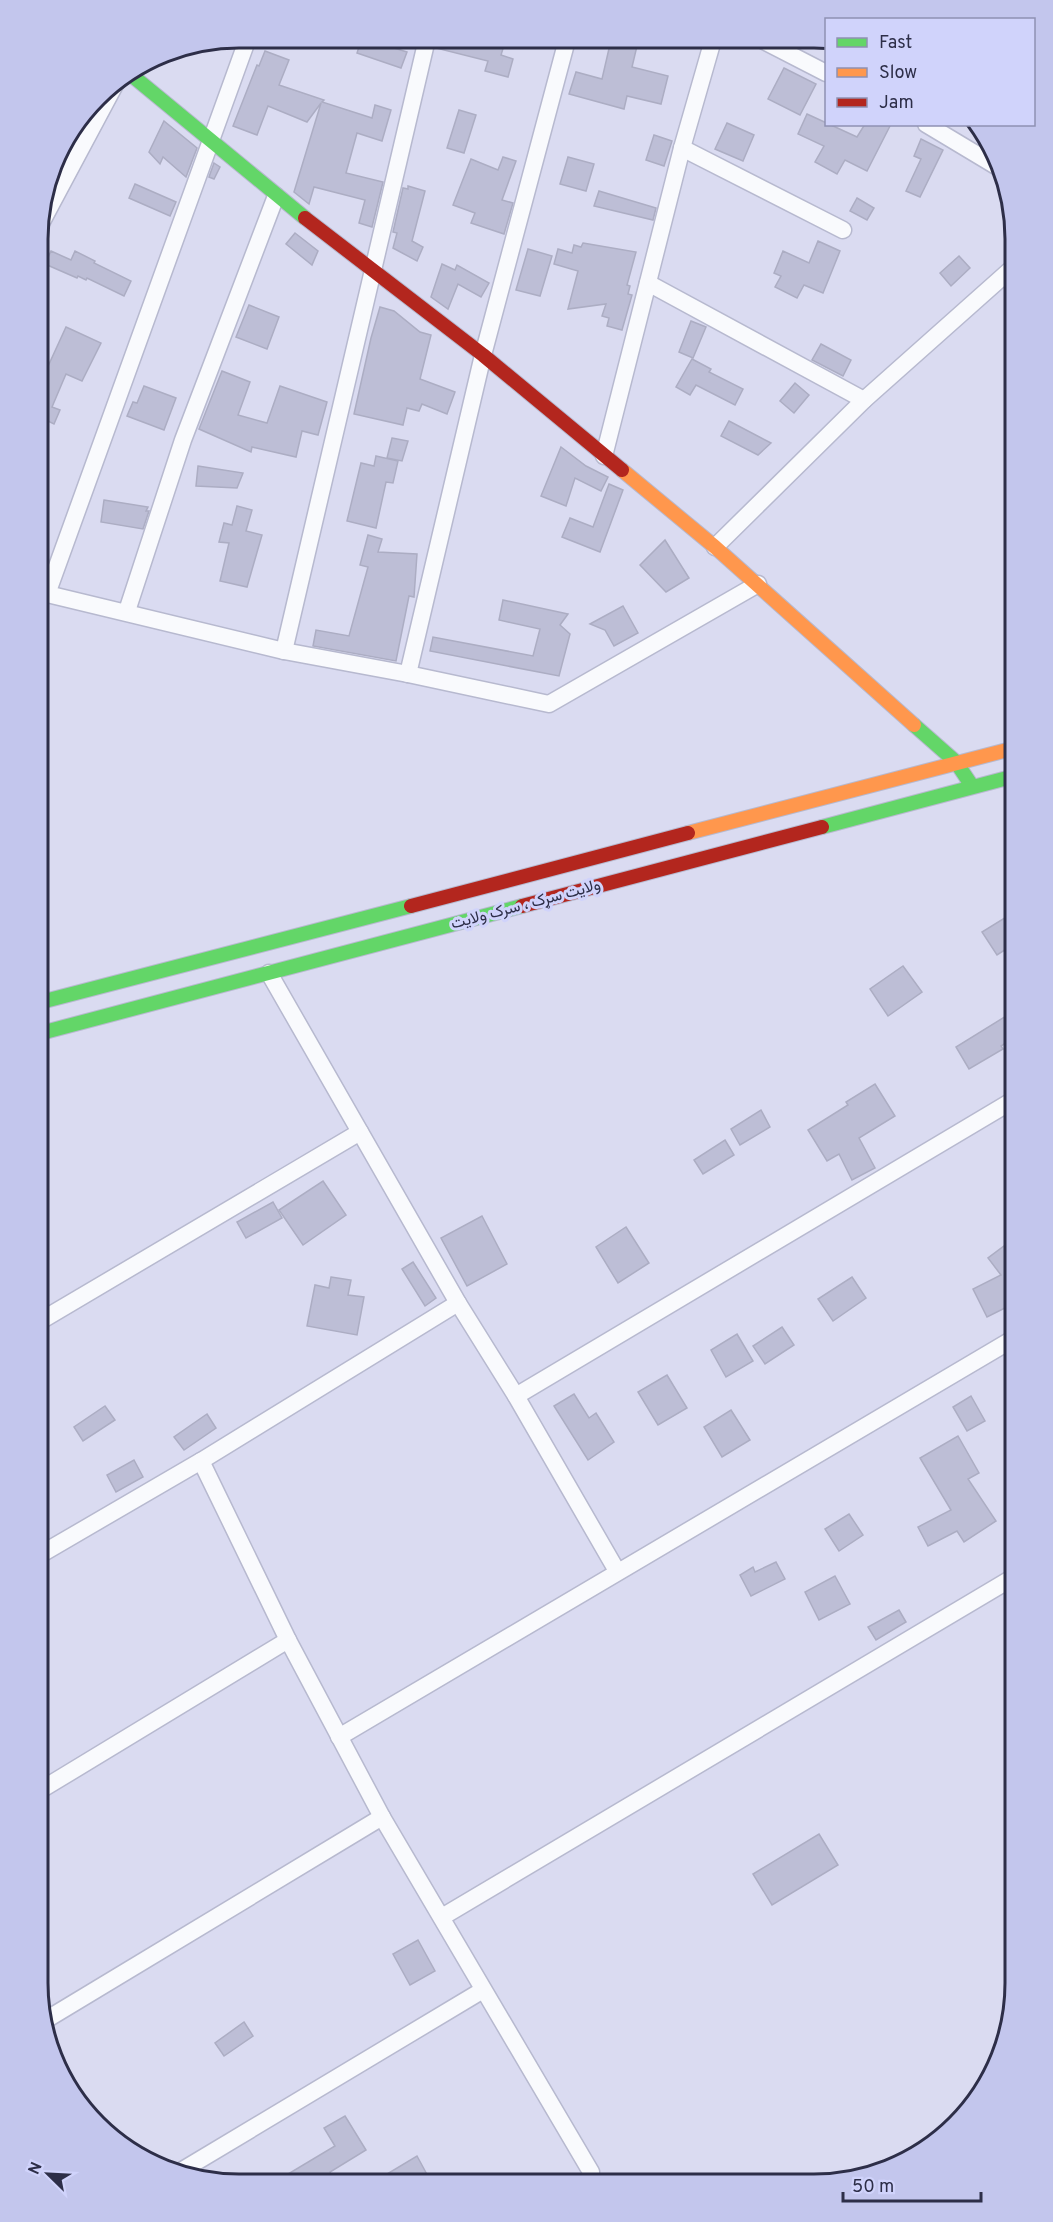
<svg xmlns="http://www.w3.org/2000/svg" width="1053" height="2222" viewBox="0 0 1053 2222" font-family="Overpass,Vazirmatn,sans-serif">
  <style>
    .building { fill: #bdbed6; stroke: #acadc3; stroke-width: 1.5 }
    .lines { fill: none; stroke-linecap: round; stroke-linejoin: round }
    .street-casing { stroke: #b7b9cf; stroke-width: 19 }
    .fast-casing { stroke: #b7b9cf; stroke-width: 16 }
    .slow-casing { stroke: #b7b9cf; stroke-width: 16 }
    .jam-casing { stroke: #b7b9cf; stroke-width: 16 }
    .street { stroke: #f9fafd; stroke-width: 16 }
    .fast { stroke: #63d668; stroke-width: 14 }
    .slow { stroke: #ff974d; stroke-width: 14 }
    .jam { stroke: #b3261e; stroke-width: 14 }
    .labels { text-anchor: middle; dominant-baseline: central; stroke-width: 6; stroke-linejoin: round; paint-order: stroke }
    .street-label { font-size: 16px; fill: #2d2e48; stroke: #d0d3fb }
    .rim { fill: none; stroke: #2d2e48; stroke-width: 3 }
  </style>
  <rect width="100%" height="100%" fill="#dadbf1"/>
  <!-- building -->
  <g class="building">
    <polygon points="362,38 407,52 401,68 357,53"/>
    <polygon points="437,39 495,39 505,42 501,55 513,59 508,77 485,71 488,61 436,48"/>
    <polygon points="611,40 637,46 632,67 668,76 661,104 627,96 624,109 569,94 576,72 602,79"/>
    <polygon points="265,51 289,60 279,85 324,100 322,102 372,118 375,105 391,110 382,141 357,133 346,173 383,182 372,227 359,223 365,200 314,187 309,204 294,192 321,103 307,122 268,106 257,135 233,126 257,65 259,66"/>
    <polygon points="784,68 816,84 800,115 768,99"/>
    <polygon points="459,110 476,115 464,153 447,148"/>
    <polygon points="807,114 857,137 865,124 891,124 867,171 845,160 837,174 815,162 824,146 798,134"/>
    <polygon points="164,121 197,148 186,177 163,157 160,164 149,152"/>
    <polygon points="727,123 754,135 743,161 715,149"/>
    <polygon points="654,135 672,141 664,166 646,160"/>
    <polygon points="921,139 943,150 920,197 906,191 921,159 914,156"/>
    <polygon points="503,157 516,161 502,200 513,203 504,234 471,223 475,213 453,205 471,159 498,170"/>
    <polygon points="568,157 594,164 586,191 560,184"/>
    <polygon points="214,163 220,167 214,179 209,177"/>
    <polygon points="135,184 176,202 170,216 129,198"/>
    <polygon points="408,186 425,191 412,241 423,247 417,261 393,248 397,233 393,232 403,188 408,189"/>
    <polygon points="599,191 656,208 653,220 594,206"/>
    <polygon points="857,198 874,208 867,220 850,211"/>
    <polygon points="295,233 318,251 312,265 286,244"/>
    <polygon points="818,241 840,251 823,293 804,285 797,298 775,287 781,276 774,273 783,251 809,263"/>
    <polygon points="583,243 636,252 627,285 630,286 628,294 632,295 622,330 607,326 609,318 602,316 606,304 568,309 578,271 554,264 558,249 572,253 574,245 581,247"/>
    <polygon points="528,249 552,256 540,296 516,290"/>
    <polygon points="51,251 71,260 75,251 95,261 94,263 131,281 124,296 87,278 86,280 78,276 77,278 45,264"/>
    <polygon points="959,256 970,268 951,286 940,273"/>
    <polygon points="442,264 455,270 457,265 489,283 481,297 458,284 448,309 431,297"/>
    <polygon points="249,305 279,317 267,349 236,337"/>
    <polygon points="380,307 394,311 420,332 431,335 420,379 455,392 447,414 422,404 419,411 407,408 403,425 354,414 371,338"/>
    <polygon points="691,321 706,327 693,358 679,352"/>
    <polygon points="66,327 101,343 82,381 66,374 52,407 60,410 54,424 46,420 39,438 39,386"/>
    <polygon points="821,344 851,360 843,376 812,360"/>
    <polygon points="692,359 711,369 709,372 743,389 735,405 696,385 690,395 676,387"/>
    <polygon points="222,371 250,382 238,415 267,423 280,386 327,402 318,435 302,431 296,457 252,447 251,452 199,429"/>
    <polygon points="795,383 809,395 794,413 780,401"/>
    <polygon points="144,386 176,398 164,430 127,416 133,402 137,403"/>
    <polygon points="729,421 771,443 758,455 721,436"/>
    <polygon points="392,438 408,441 402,461 387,458"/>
    <polygon points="561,447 586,466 608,477 601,491 575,478 566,506 541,496"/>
    <polygon points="376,456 398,461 393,483 386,482 376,528 347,521 361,463 374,466"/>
    <polygon points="198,466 243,473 237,488 196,486"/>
    <polygon points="609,484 623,490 600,552 562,537 570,518 593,527"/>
    <polygon points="104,500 148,507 146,511 149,511 143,529 101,522"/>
    <polygon points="237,506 252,510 246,531 262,535 247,587 220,581 229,543 219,542 224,523 232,525"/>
    <polygon points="368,535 382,539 378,552 417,554 414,597 409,596 396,661 313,646 316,630 349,636 368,567 360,565"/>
    <polygon points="665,540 689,578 666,592 640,565"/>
    <polygon points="503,600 568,614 560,625 570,634 559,676 430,651 433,637 533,656 540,629 499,620"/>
    <polygon points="623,606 638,633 614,646 605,630 590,624"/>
    <polygon points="1011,914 1011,946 997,955 982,932"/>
    <polygon points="903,966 922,992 888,1016 870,989"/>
    <polygon points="1011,1013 1012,1039 1001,1046 1003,1049 969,1069 956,1047"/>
    <polygon points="875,1084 895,1116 859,1138 875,1168 852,1180 839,1154 827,1161 808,1130 848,1105 846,1102"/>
    <polygon points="761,1110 770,1127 740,1145 731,1129"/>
    <polygon points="725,1140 734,1155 703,1174 694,1160"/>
    <polygon points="323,1181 346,1215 303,1245 279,1210"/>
    <polygon points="273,1202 282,1218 246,1238 237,1222"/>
    <polygon points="482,1216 507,1264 467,1286 441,1238"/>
    <polygon points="626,1227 649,1263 618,1283 596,1247"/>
    <polygon points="1012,1240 1013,1304 987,1317 973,1289 1001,1275 988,1258"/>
    <polygon points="413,1262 436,1298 425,1306 402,1269"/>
    <polygon points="331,1277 351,1280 348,1295 364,1297 357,1335 307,1326 315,1285 329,1288"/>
    <polygon points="852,1277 866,1298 833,1321 818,1299"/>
    <polygon points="782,1327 794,1345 765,1364 753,1346"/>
    <polygon points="737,1334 753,1361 726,1377 711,1350"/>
    <polygon points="667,1375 687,1408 658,1425 638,1392"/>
    <polygon points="574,1394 589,1418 596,1413 614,1442 588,1460 554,1406"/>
    <polygon points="971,1396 985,1421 967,1431 953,1407"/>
    <polygon points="105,1406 115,1420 83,1441 74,1427"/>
    <polygon points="731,1410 750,1440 722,1457 704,1427"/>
    <polygon points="207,1414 216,1428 184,1450 174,1437"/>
    <polygon points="958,1436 979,1473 968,1479 996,1521 964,1542 957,1531 928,1546 918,1527 951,1510 920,1458"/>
    <polygon points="134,1460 143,1477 116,1492 107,1475"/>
    <polygon points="849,1514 863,1535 839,1551 825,1529"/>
    <polygon points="776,1562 785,1579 751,1596 740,1575 753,1567 755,1572"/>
    <polygon points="835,1576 850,1604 819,1620 805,1592"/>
    <polygon points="899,1610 906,1622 876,1640 868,1627"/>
    <polygon points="819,1834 838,1865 772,1905 753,1874"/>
    <polygon points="418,1940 435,1971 410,1985 393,1954"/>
    <polygon points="244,2022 253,2036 224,2056 215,2043"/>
    <polygon points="345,2116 366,2150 330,2172 334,2180 278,2180 335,2146 324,2128"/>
    <polygon points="417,2156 430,2180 377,2180"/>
  </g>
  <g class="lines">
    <!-- street casing -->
    <g class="street-casing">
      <g id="street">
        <polyline points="764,41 826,73"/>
        <polyline points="926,124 1001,169"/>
        <polyline points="682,148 843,230"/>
        <polyline points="38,229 117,81"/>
        <polyline points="648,283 864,400"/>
        <polyline points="604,456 682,148 713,40"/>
        <polyline points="715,547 864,400 1009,271"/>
        <polyline points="39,592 284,651 408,674 549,704 758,584"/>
        <polyline points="47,594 248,38"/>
        <polyline points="127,611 183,440 276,196"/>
        <polyline points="284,651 427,39"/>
        <polyline points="408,674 483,355 567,40"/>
        <polyline points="269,973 458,1303 516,1396 617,1571"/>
        <polyline points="42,1320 360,1132"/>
        <polyline points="516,1396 1012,1101"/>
        <polyline points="201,1461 288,1640 382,1817 591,2172"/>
        <polyline points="43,1553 201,1461 458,1303"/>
        <polyline points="339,1737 1013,1339"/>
        <polyline points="44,1788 288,1640"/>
        <polyline points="442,1917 1014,1577"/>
        <polyline points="44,2021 382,1817"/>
        <polyline points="181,2171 483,1990"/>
      </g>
    </g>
    <!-- fast casing -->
    <g class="fast-casing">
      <g id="fast">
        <polyline points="129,73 305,218"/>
        <polyline points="914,725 956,762 972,786"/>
        <polyline points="822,827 1011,777"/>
        <polyline points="41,1002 411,906"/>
        <polyline points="41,1033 522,906"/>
      </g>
    </g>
    <!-- slow casing -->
    <g class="slow-casing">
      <g id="slow">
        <polyline points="622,470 715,547 914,725"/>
        <polyline points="688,833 1011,749"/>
      </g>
    </g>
    <!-- jam casing -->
    <g class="jam-casing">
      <g id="jam">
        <polyline points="305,218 483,355 622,470"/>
        <polyline points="411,906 688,833"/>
        <polyline points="522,906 822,827"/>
      </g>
    </g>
    <!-- street -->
    <use href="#street" class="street"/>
    <!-- fast -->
    <use href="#fast" class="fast"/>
    <!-- slow -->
    <use href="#slow" class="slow"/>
    <!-- jam -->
    <use href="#jam" class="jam"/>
  </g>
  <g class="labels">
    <!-- street labels -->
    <g class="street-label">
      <text transform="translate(526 905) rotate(-15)">ولایت سړک ، سرک ولایت</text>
    </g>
  </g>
  <!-- crop -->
  <path d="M0 0H1053V2222H0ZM239 48H814A191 191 0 0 1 1005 239V1983A191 191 0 0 1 814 2174H239A191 191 0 0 1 48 1983V239A191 191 0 0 1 239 48Z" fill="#c3c6ed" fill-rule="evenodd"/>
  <path class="rim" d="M239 48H814A191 191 0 0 1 1005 239V1983A191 191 0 0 1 814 2174H239A191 191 0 0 1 48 1983V239A191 191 0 0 1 239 48Z"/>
  <!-- legend -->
  <rect x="825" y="18" width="210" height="108" fill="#d0d3fb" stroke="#8f91b3" stroke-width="1.5"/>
  <rect x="837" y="38" width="30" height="9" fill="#63d668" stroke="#8f91b3" stroke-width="1.5"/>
  <text x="879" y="48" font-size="18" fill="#2d2e48">Fast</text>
  <rect x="837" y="68" width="30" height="9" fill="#ff974d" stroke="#8f91b3" stroke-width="1.5"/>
  <text x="879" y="78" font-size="18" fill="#2d2e48">Slow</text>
  <rect x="837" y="98" width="30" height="9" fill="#b3261e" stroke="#8f91b3" stroke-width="1.5"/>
  <text x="879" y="108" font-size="18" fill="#2d2e48">Jam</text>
  <!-- north arrow -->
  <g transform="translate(48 2174) rotate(294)" stroke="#d0d3fb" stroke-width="4.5" paint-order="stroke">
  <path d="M0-4.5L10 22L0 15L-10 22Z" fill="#2d2e48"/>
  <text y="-9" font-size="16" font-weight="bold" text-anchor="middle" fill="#2d2e48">N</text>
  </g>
  <!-- scale -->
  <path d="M843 2192v9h138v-9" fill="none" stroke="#2d2e48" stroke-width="3"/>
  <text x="852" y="2192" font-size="18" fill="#2d2e48" stroke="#d0d3fb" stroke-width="4.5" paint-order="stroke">50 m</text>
</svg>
